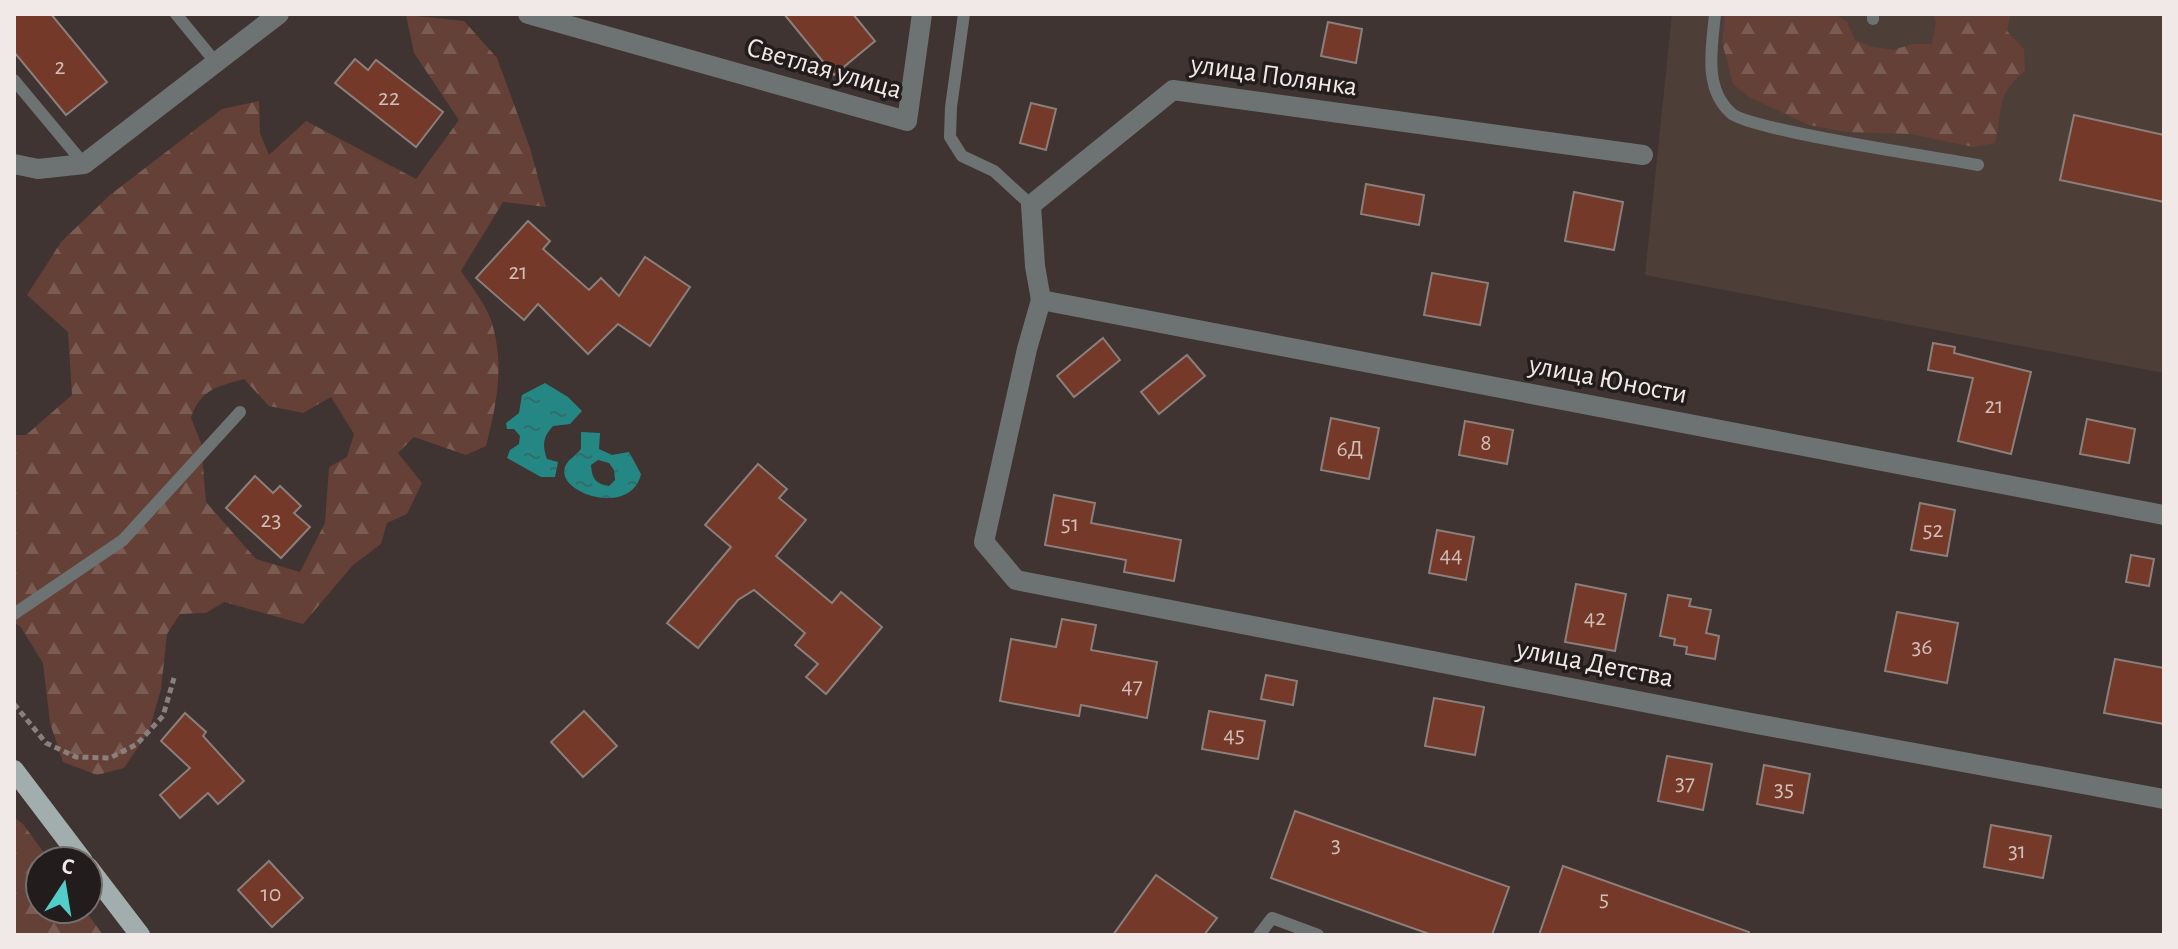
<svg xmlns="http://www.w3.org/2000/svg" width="2178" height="949" viewBox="0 0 2178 949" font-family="'Alegreya Sans',sans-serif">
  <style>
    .built { fill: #4e3e38 }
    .forest { fill: url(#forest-firs); fill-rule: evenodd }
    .water { fill: url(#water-ripples); fill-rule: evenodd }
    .building { fill: #743928; stroke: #8b7f7b; stroke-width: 2 }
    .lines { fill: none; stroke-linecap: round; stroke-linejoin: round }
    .path { stroke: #897f7d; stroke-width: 5; stroke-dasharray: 6 4; stroke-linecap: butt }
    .lane { stroke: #6d7373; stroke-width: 12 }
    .street { stroke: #6d7373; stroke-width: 20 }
    .primary { stroke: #a1aead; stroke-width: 20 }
    .labels { text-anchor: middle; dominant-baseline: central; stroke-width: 7; stroke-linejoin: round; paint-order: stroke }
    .number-label { font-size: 24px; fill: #d1bdb7 }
    .street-label { font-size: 28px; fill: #f0e9e7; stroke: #221d1c }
  </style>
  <defs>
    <pattern id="forest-firs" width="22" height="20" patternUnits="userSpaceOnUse" patternTransform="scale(2)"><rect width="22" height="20" fill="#654036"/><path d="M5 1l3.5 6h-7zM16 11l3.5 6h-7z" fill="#7b5c53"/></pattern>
    <pattern id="water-ripples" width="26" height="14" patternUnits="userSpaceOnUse" patternTransform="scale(2)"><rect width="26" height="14" fill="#248784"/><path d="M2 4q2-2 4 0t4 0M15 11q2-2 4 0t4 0" fill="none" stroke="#326d6b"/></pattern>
  </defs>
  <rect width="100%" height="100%" fill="#3f3431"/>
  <!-- built -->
  <polygon class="built" points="1672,14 2164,14 2164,373 1645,275"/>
  <!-- forest -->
  <g class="forest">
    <path d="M 1725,14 L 1835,14 L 1847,22 L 1855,40 L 1873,47 L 1893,50 L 1912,44 L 1932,44 L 1936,22 L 1933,14 L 2010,14 L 2007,31 L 2024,49 L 2025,71 C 1994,96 2004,108 1995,143 L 1973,147 L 1911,134 L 1847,132 L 1809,125 L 1749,97 L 1733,84 L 1722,42 Z"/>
    <path d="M 406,15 L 464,21 L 497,58 L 530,148 L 546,207 L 503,202 L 461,271 C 471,286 485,303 491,320 C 505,364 497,403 486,446 L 466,455 L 414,437 L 398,453 L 422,483 L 407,514 L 387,523 L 381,544 L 353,565 L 303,624 L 224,602 L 206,613 L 180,614 L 167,634 L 161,689 L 149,731 L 124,768 L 97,775 L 63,762 L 50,723 L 43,663 L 20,626 L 14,623 L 14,435 L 26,435 L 72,395 L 68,332 L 27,295 L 61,242 L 110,195 L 222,109 L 259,101 L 260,133 L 269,155 L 306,121 L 416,179 L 459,120 L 414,53 ZM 244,379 L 269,406 L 303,413 L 331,397 L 354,434 L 347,457 L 329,467 L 325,523 L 300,572 L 256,559 L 206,502 L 201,443 L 191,418 C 201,389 216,387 244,379 Z"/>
    <polygon points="14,817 23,824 50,861 40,861 40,909 84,909 103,935 14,935"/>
  </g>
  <!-- water -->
  <g class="water">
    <path d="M 545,383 L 568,397 L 582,411 L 570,424 L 553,426 C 543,437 542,445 547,459 L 558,462 L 555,477 L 541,477 L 507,458 L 510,450 L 519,444 L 520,436 L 514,429 L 507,429 L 506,423 L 519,413 L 522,395 Z"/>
    <path d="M 581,432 L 600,433 L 599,449 L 612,455 L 629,452 L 641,474 C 631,520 548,491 567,463 C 570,459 577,454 581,449 ZM 598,460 L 609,463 L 614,470 L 615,480 L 609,486 C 595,484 592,478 591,465 Z"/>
  </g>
  <!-- building -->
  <g class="building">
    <polygon points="14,14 51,14 107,82 66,115 14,52"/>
    <polygon points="784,14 853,14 875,41 834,75"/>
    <polygon points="1328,22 1362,29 1356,63 1321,56"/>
    <polygon points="355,59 368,70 376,60 443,112 416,147 335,83"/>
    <polygon points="1031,103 1056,109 1046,150 1020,143"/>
    <polygon points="2074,115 2164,135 2164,202 2060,180"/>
    <polygon points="1366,184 1424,195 1419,225 1361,214"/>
    <polygon points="1574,192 1623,202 1614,250 1565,241"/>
    <polygon points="528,221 550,241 543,249 589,290 601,278 619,296 645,257 690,287 650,346 618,324 588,354 538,304 524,320 476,278"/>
    <polygon points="1432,273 1488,283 1480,325 1424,315"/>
    <polygon points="1103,338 1120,360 1074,397 1057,376"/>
    <polygon points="1933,343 1955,347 1954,353 2031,372 2011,454 1958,441 1973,378 1928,370"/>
    <polygon points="1187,355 1205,376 1159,414 1141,392"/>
    <polygon points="1331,418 1379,428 1369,479 1321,470"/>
    <polygon points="2087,419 2135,429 2129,463 2080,454"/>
    <polygon points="1465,421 1513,430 1507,464 1459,455"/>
    <polygon points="758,464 787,489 779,498 806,520 776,556 832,603 841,592 882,627 826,694 806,677 818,664 795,645 805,633 754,590 738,600 698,648 667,623 731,547 705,525"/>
    <polygon points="255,476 273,493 280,486 301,506 294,513 310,527 281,558 226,508"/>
    <polygon points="1054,495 1095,503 1091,523 1181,540 1174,581 1124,572 1126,560 1045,545"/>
    <polygon points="1920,503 1955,510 1947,556 1911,550"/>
    <polygon points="1437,530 1474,537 1466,580 1429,573"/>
    <polygon points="2131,555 2154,559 2149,586 2126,582"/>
    <polygon points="1576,584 1626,594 1615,651 1565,642"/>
    <polygon points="1668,595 1691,599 1689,606 1711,610 1706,633 1719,636 1715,659 1686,654 1687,647 1674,645 1675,639 1660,636"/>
    <polygon points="1897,612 1958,623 1947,683 1885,671"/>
    <polygon points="1062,619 1096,625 1091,650 1157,662 1147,718 1081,705 1079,716 1000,701 1011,639 1056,647"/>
    <polygon points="2115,659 2164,668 2164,724 2104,713"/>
    <polygon points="1266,675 1297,681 1293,705 1261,699"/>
    <polygon points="1434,698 1484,707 1475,755 1425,746"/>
    <polygon points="584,711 617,746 583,777 551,742"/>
    <polygon points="1209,711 1265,721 1258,759 1202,749"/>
    <polygon points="185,713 206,732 203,736 244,781 218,804 208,793 180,818 160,795 190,768 161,741"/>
    <polygon points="1667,756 1712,764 1703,810 1658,801"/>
    <polygon points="1764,765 1810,774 1803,813 1757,804"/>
    <polygon points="1295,811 1509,887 1492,935 1432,935 1271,878"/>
    <polygon points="1991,825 2051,836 2043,878 1984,867"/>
    <polygon points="269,861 303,898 272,927 238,890"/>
    <polygon points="1563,866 1749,932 1748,935 1539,935"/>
    <polygon points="1156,875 1217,918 1204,935 1113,935"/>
  </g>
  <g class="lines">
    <!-- path -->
    <polyline class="path" points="14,704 46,743 76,757 110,758 137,744 163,716 174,678"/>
    <!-- lane -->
    <g class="lane">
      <polyline points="176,14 217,64"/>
      <polyline points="964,14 951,107 950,137 962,156 994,171 1031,205"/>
      <path d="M 1715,14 C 1712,47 1703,88 1731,113 C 1748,130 1941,158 1978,165"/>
      <polyline points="1873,19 1873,14"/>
      <polyline points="14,80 84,164"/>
      <polyline points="14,614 123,540 240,412"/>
      <polyline points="1259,935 1272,918 1318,935"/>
    </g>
    <!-- street -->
    <g class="street">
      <polyline points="528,14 907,121 922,14"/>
      <polyline points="1643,155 1173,90 1031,205 1035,266 1041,300 1027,349 984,542 1016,580 1746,722 2164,799"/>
      <polyline points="14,164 38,169 84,164 279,14"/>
      <polyline points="1041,300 2164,515"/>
    </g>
    <!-- primary -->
    <g class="primary">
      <polyline points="14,770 83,861"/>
      <polyline points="88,867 140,935"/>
    </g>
  </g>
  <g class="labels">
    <!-- number labels -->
    <g class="number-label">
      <text x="60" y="67">2</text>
      <text x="389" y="98">22</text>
      <text x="518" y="272">21</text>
      <text x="1994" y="406">21</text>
      <text x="1486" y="443">8</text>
      <text x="1350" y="449">6Д</text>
      <text x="271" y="520">23</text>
      <text x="1070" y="524">51</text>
      <text x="1933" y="530">52</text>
      <text x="1451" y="555">44</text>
      <text x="1595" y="618">42</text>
      <text x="1922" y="647">36</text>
      <text x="1132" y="686">47</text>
      <text x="1234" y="735">45</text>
      <text x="1685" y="783">37</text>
      <text x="1784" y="789">35</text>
      <text x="1336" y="845">3</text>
      <text x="2017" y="851">31</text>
      <text x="271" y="894">10</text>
      <text x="1604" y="899">5</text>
    </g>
    <!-- street labels -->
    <g class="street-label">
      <text transform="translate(824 69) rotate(16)">Светлая улица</text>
      <text transform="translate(1274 76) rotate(8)">улица Полянка</text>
      <text transform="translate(1608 380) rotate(11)">улица Юности</text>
      <text transform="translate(1595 664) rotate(11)">улица Детства</text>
    </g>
  </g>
  <!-- border -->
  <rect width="2178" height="949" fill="none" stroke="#f0e9e7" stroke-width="32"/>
  <!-- north arrow -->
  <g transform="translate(64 885) rotate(12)"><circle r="38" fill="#221d1c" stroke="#746f6d" stroke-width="2"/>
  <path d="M0-6L14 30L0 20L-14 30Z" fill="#53cdc9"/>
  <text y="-12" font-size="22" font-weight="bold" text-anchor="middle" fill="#f0e9e7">С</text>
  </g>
</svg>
